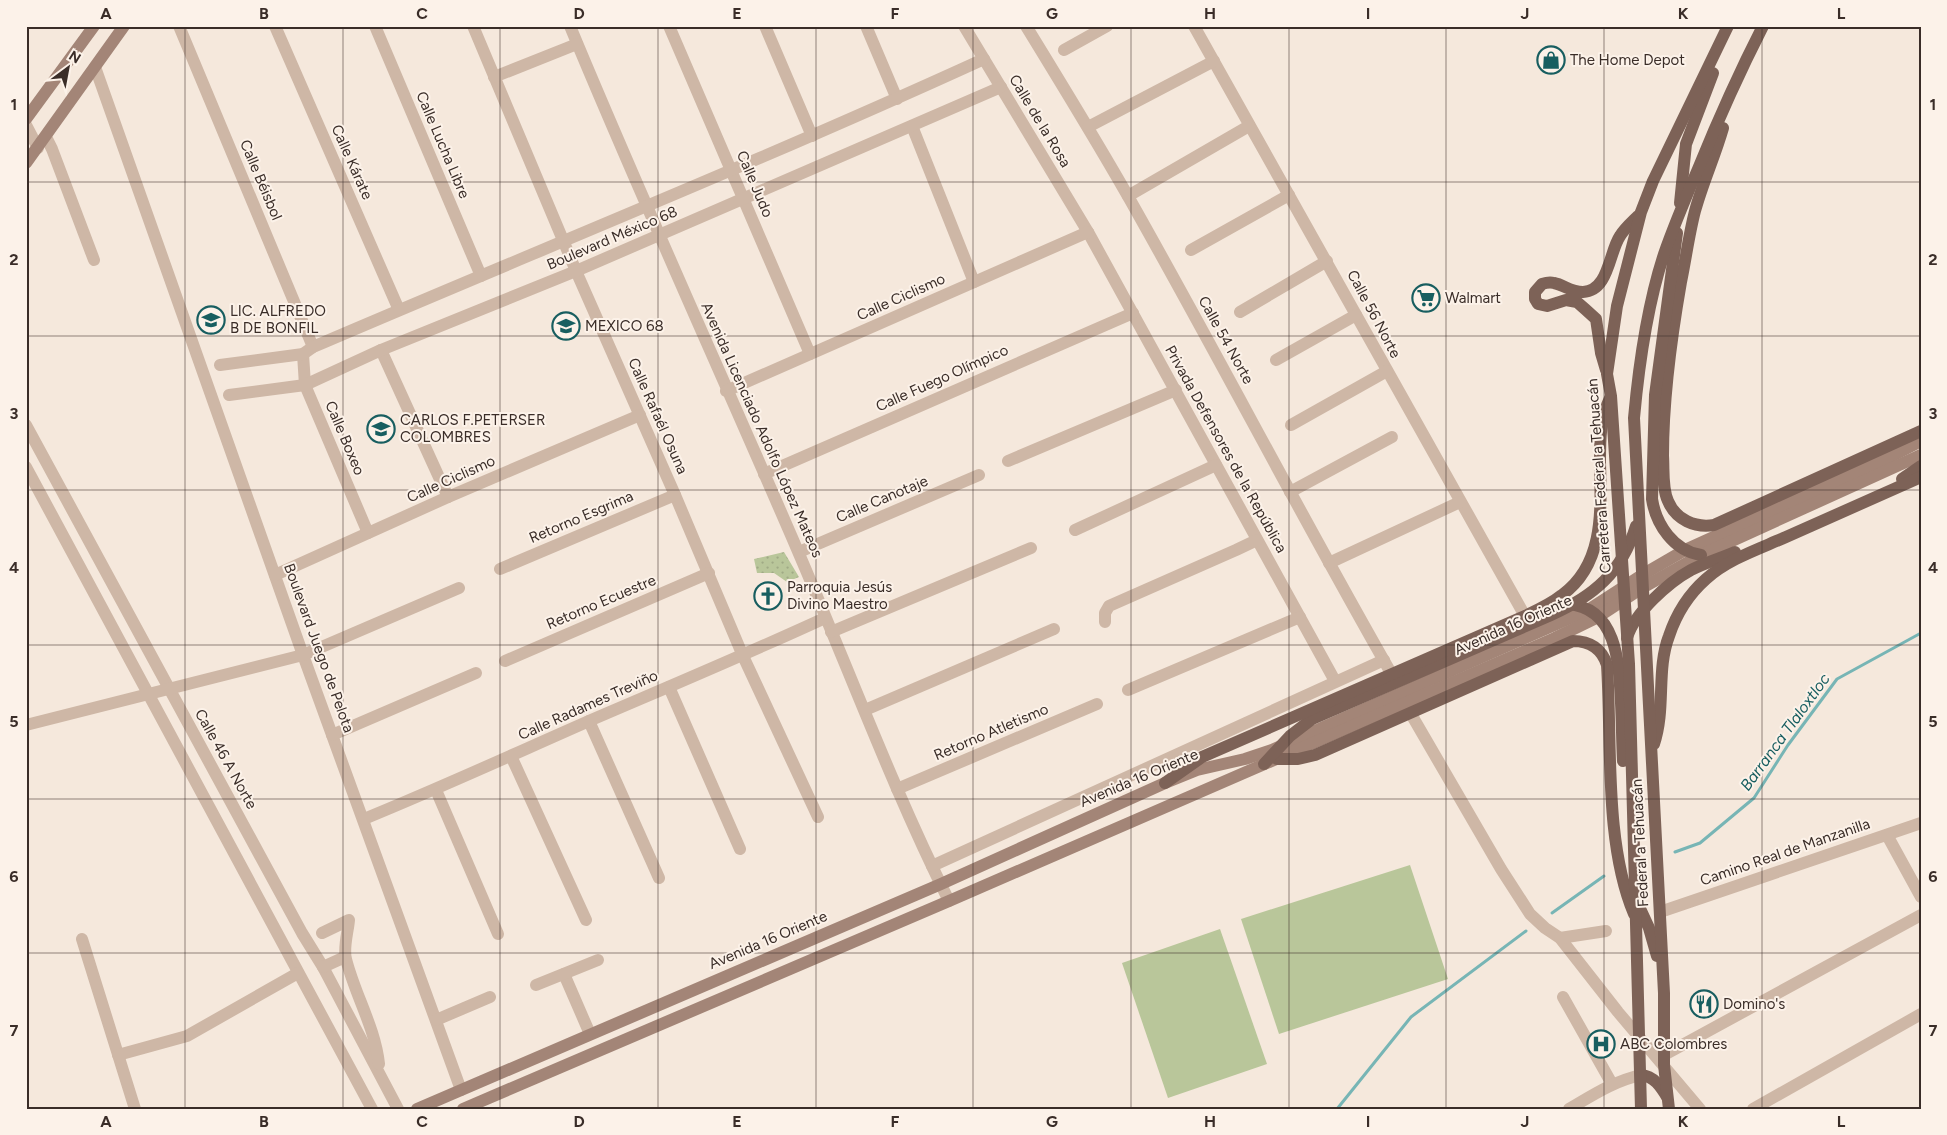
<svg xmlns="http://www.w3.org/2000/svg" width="1947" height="1135" viewBox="0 0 1947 1135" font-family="Figtree,sans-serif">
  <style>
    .grass { fill: #b9c69a }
    .park { fill: url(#park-dots) }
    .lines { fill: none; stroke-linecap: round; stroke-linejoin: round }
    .stream { stroke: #77b5b5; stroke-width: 3 }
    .street { stroke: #ceb7a6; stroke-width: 12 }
    .secondary { stroke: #a38577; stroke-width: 12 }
    .primary { stroke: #7d6257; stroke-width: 12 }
    .grid { fill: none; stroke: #3a2d28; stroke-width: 1; stroke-opacity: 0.55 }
    .labels { text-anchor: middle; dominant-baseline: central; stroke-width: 4; stroke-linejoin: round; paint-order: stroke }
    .poi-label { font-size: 15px; fill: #3a2d28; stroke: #fcf2e9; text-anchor: start }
    .street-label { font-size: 15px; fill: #3a2d28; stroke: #fcf2e9 }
    .water-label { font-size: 16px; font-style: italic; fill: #185e60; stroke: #fcf2e9 }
    .neatline { fill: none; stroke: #3a2d28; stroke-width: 2 }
    .grid-label { font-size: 16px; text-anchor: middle; font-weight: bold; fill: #3a2d28 }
  </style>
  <defs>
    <pattern id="park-dots" width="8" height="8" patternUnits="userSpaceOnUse" patternTransform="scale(1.25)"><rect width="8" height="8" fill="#b9c69a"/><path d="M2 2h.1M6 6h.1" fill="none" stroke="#a0aa85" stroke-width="1.8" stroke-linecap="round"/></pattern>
  </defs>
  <rect width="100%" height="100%" fill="#f5e8dc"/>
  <!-- grass -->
  <g class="grass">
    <polygon points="1410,865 1448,979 1279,1034 1241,919"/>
    <polygon points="1220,929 1267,1064 1168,1098 1122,963"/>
  </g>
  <!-- park -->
  <polygon class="park" points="784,552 799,577 787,582 774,573 757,573 754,559"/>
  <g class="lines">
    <!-- stream -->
    <g class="stream">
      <polyline points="1675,852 1700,843 1754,798 1788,745 1837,679 1921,633"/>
      <polyline points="1552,913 1604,876"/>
      <polyline points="1337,1109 1411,1017 1526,931"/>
    </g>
    <!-- street -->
    <g class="street">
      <polyline points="179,26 313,347"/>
      <polyline points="275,26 399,310"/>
      <polyline points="375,26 481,276"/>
      <polyline points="473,26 576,271 675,495 743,656 818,817"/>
      <path d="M 570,26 C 643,202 722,375 797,549 C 848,667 892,787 949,901"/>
      <polyline points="669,26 810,354"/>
      <polyline points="765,26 812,136"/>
      <polyline points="866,26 897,99"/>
      <polyline points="964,26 1088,232 1335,681"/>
      <path d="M 1026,26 C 1061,83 1096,140 1129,198 C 1218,355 1301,516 1391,673"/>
      <polyline points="1194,26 1525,616"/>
      <polyline points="1064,50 1107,26"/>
      <polyline points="95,67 303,655 461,1090"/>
      <polyline points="494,77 577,44"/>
      <polyline points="26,125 38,148"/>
      <polyline points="912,126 974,282"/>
      <polyline points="1088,127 1214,61"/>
      <polyline points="46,137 52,149 94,260"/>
      <polyline points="1128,196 1249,126"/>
      <polyline points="1191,250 1289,195"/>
      <polyline points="1240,312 1327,261"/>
      <polyline points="381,350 448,497"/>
      <polyline points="303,354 305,385 368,533"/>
      <polyline points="1276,360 1356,315"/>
      <path d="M 220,365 L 303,354 L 313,347 C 537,251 763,160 984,59"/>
      <polyline points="726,391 1088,232"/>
      <polyline points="229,395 305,385 381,350 576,271 1001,87"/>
      <polyline points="26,425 302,933 323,967 398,1109"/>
      <polyline points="1291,425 1387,371"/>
      <polyline points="1008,461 1176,390"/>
      <polyline points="26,467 372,1109"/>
      <polyline points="764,474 1133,313"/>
      <polyline points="1290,492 1392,437"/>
      <polyline points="1075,530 1216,465"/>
      <polyline points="799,552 979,475"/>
      <polyline points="1329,563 1460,502"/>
      <polyline points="500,569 675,495"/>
      <polyline points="275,575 448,497 640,415"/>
      <polyline points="1105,622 1105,613 1109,606 1236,550 1257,540"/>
      <polyline points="831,632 1031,548"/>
      <polyline points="505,661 709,573"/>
      <polyline points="669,687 740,849"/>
      <polyline points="1128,690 1300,617"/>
      <polyline points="865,710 1054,629"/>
      <polyline points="1411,714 1501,869 1530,914 1545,928 1560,938 1618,1012 1700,1109"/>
      <polyline points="589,721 659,878"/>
      <polyline points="26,725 303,655 459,588"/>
      <polyline points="332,735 476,673"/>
      <polyline points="511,756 586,920"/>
      <polyline points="897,789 1097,704"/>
      <polyline points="436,790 498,934"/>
      <path d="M 364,819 C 440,788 514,754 589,721 C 668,687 747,654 825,618"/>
      <polyline points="1887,835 1921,897"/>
      <polyline points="932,866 1384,660"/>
      <polyline points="1660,912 1921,823"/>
      <path d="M 322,933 L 349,920 C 348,932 343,948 346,959 C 355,995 375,1027 379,1064"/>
      <polyline points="1560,938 1606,931"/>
      <polyline points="82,939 135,1109"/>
      <polyline points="323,967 345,957"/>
      <polyline points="564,974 590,1034"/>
      <polyline points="536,985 598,960"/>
      <polyline points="1563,997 1612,1084"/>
      <polyline points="436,1020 490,997"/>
      <polyline points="118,1055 187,1036 298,973"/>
      <polyline points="1664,1055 1921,915"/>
      <path d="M 1569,1109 C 1593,1095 1614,1081 1641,1075"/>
      <polyline points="1753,1109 1921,1014"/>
    </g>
    <!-- secondary -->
    <g class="secondary">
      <polyline points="26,119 94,26"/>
      <polyline points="26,163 124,26"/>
      <polyline points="417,1109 941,884 1165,783 1197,770 1245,759 1272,750 1588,610 1642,575 1685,550 1892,456 1921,441"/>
      <polyline points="463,1109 949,901 1555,638 1598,617 1642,588 1701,555 1921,455"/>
    </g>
    <!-- primary -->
    <g class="primary">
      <path d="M 1723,128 C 1715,156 1703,182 1695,211 C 1689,234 1686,258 1681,282 C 1671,339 1663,397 1663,456 C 1664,470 1662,488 1668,501 C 1676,520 1695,528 1714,525 L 1921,431"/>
      <polyline points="1680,203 1686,144 1713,73"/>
      <path d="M 1677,233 L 1655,395 L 1652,499 C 1656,525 1674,551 1701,555"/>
      <path d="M 1606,370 L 1601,353 L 1596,319 L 1585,309 L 1577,302 L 1566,300 L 1547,306 L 1538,304 L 1535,299 L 1535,292 L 1542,284 C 1545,283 1550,282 1554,283 C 1564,285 1571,292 1583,292 C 1609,291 1609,252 1620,236 C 1624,229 1632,222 1638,216"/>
      <polyline points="1902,479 1921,466"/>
      <path d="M 1568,604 C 1618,608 1619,665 1621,703 C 1622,722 1622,741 1623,761"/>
      <path d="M 1627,638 C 1634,613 1669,582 1691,570 C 1704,563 1721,558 1735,552"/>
      <path d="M 1654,744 C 1666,708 1656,670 1669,636 C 1676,615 1689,594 1706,579 C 1728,559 1759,549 1786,537 C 1831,517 1876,497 1921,477"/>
      <path d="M 1277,759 L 1298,759 L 1315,755 L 1573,641 C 1590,641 1602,649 1607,665 C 1612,742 1604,843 1634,914"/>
      <path d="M 1264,764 L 1290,736 L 1312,719 L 1551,615 C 1594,596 1622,572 1636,526"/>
      <path d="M 1165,783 L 1202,757 L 1525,616 C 1538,610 1551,604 1562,595 C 1605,564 1601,509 1600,462 C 1600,439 1600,419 1610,398"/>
      <polyline points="1637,902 1649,928 1657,956"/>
      <path d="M 1641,1075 C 1654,1076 1661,1087 1667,1097"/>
      <polyline points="1641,1109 1629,664 1611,396 1607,374 1617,306 1641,212 1653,181 1728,26"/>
      <path d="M 1669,1109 L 1664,1065 L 1664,993 L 1634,418 C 1639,363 1647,306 1664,254 C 1674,225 1686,197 1698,169 C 1718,120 1739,73 1763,26"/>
    </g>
  </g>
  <!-- grid -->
  <path class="grid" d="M 185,26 L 185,1109M 343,26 L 343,1109M 500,26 L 500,1109M 658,26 L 658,1109M 816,26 L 816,1109M 973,26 L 973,1109M 1131,26 L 1131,1109M 1289,26 L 1289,1109M 1446,26 L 1446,1109M 1604,26 L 1604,1109M 1762,26 L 1762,1109M 26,182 L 1921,182M 26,336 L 1921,336M 26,490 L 1921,490M 26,645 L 1921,645M 26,799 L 1921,799M 26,953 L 1921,953"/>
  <!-- icons -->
  <defs>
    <g id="shop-ring" transform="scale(1.4375)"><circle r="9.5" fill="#fcf2e9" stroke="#185e60" stroke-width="1.5"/><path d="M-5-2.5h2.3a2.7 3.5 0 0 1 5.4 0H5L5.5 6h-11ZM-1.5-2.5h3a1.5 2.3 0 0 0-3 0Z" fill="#185e60"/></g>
    <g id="supermarket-ring" transform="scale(1.4375)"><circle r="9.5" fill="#fcf2e9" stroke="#185e60" stroke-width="1.5"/><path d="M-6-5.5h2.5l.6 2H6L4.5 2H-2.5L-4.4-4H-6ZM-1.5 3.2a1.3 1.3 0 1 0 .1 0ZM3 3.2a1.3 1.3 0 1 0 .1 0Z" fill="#185e60"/></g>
    <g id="school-ring" transform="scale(1.4375)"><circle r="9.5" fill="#fcf2e9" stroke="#185e60" stroke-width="1.5"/><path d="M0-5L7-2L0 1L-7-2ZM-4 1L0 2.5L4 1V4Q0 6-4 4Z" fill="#185e60"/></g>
    <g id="church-ring" transform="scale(1.4375)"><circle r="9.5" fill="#fcf2e9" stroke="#185e60" stroke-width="1.5"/><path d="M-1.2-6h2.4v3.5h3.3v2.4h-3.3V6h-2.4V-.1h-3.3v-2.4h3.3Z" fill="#185e60"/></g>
    <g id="restaurant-ring" transform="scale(1.4375)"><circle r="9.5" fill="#fcf2e9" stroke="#185e60" stroke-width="1.5"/><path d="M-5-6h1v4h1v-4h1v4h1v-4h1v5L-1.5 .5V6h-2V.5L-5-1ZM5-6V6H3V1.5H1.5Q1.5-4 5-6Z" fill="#185e60"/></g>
    <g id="hospital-ring" transform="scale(1.4375)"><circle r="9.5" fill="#fcf2e9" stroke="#185e60" stroke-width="1.5"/><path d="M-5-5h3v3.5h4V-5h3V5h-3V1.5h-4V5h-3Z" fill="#185e60"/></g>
  </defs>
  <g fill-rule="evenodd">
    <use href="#shop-ring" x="1551" y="60"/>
    <use href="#supermarket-ring" x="1426" y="298"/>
    <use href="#school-ring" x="211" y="320"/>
    <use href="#school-ring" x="566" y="326"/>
    <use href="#school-ring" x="381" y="429"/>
    <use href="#church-ring" x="768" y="596"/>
    <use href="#restaurant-ring" x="1704" y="1004"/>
    <use href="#hospital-ring" x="1601" y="1044"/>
  </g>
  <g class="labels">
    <!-- poi labels -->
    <g class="poi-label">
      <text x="1570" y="60">The Home Depot</text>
      <text x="1445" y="298">Walmart</text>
      <text x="230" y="311">LIC. ALFREDO<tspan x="230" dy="17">B DE BONFIL</tspan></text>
      <text x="585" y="326">MEXICO 68</text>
      <text x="400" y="420">CARLOS F.PETERSER<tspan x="400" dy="17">COLOMBRES</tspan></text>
      <text x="787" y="587">Parroquia Jesús<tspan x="787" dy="17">Divino Maestro</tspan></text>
      <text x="1723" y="1004">Domino's</text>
      <text x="1620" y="1044">ABC Colombres</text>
    </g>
    <!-- street labels -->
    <g class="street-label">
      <text transform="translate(1040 121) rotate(59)">Calle de la Rosa</text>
      <text transform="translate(443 145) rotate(67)">Calle Lucha Libre</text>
      <text transform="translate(352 162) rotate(66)">Calle Kárate</text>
      <text transform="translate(261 180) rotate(67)">Calle Béisbol</text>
      <text transform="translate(755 184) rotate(67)">Calle Judo</text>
      <text transform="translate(612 238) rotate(-23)">Boulevard México 68</text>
      <text transform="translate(901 297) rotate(-24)">Calle Ciclismo</text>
      <text transform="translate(1374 314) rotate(62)">Calle 56 Norte</text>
      <text transform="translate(1226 340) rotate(61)">Calle 54 Norte</text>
      <text transform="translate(942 378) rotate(-24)">Calle Fuego Olímpico</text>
      <text transform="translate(658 416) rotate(66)">Calle Rafaél Osuna</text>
      <text transform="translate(762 430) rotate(66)">Avenida Licenciado Adolfo López Mateos</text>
      <text transform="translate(345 438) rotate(67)">Calle Boxeo</text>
      <text transform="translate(1226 449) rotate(61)">Privada Defensores de la República</text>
      <text transform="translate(1599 476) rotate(-94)">Carretera Federal a Tehuacán</text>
      <text transform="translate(451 479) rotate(-24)">Calle Ciclismo</text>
      <text transform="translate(882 499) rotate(-23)">Calle Canotaje</text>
      <text transform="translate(581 517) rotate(-23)">Retorno Esgrima</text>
      <text transform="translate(601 602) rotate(-23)">Retorno Ecuestre</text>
      <text transform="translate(1513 625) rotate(-24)">Avenida 16 Oriente</text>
      <text transform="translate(319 648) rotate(70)">Boulevard Juego de Pelota</text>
      <text transform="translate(588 705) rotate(-24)">Calle Radames Treviño</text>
      <text transform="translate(991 732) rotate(-23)">Retorno Atletismo</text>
      <text transform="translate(226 759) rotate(61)">Calle 46 A Norte</text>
      <text transform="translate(1139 778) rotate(-23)">Avenida 16 Oriente</text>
      <text transform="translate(1640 843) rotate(-93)">Federal a Tehuacán</text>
      <text transform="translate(1785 852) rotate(-19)">Camino Real de Manzanilla</text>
      <text transform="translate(768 940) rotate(-23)">Avenida 16 Oriente</text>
    </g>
    <!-- water labels -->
    <g class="water-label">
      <text transform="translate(1785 732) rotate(-54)">Barranca Tlaloxtloc</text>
    </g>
  </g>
  <!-- border -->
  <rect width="1947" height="1135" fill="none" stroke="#fcf2e9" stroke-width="55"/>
  <!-- north arrow -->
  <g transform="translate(68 68) rotate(32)" stroke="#fcf2e9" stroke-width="4" paint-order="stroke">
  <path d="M0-4L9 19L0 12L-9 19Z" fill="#3a2d28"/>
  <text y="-8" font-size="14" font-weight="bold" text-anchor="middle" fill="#3a2d28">N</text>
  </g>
  <rect x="28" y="28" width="1892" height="1080" class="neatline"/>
  <g class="grid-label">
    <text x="106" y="19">A</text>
    <text x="264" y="19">B</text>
    <text x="422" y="19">C</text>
    <text x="579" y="19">D</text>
    <text x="737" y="19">E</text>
    <text x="895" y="19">F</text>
    <text x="1052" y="19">G</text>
    <text x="1210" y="19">H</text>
    <text x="1368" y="19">I</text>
    <text x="1525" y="19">J</text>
    <text x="1683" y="19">K</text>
    <text x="1841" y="19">L</text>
    <text x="14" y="110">1</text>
    <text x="1933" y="110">1</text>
    <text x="14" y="265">2</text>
    <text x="1933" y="265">2</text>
    <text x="14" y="419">3</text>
    <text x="1933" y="419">3</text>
    <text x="14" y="573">4</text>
    <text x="1933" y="573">4</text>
    <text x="14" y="727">5</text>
    <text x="1933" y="727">5</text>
    <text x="14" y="882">6</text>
    <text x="1933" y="882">6</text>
    <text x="14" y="1036">7</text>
    <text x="1933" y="1036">7</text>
    <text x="106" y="1127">A</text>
    <text x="264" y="1127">B</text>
    <text x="422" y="1127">C</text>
    <text x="579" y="1127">D</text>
    <text x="737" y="1127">E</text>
    <text x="895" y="1127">F</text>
    <text x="1052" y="1127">G</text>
    <text x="1210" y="1127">H</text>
    <text x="1368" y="1127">I</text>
    <text x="1525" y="1127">J</text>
    <text x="1683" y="1127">K</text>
    <text x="1841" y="1127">L</text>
  </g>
</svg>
